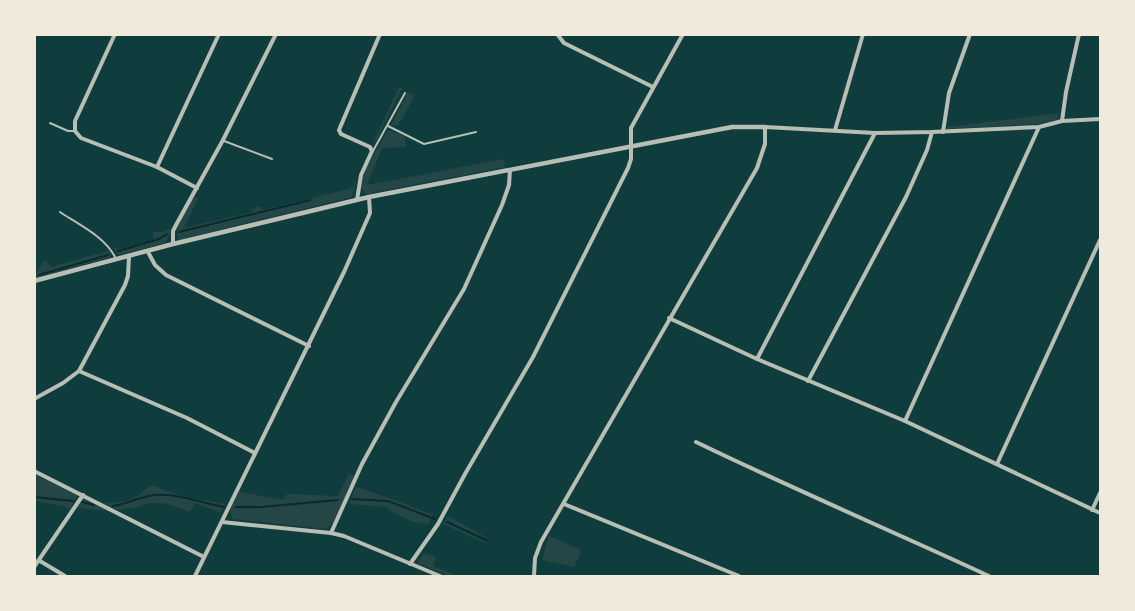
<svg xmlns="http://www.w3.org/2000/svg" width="1135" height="611" viewBox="0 0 1135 611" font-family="'PT Sans',sans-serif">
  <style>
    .green { fill: #244646 }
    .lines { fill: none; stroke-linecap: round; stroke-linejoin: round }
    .stream { stroke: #0a2a2b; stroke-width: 2 }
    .service { stroke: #b8beb3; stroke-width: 2 }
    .minor { stroke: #b8beb3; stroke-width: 4 }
    .tertiary { stroke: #b8beb3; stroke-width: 4.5 }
  </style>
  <rect width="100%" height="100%" fill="#0f3d3e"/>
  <!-- green -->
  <g class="green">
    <polygon points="399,87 402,88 375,143 373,143"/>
    <polygon points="408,92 415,95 398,126 391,125"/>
    <polygon points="1059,113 1057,120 1038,124 947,129 947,127"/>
    <polygon points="388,130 404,136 407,147 382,148 367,185 504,159 505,167 366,194 360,187 366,168"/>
    <path d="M 357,175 L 352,197 L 179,240 C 173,226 187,209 193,197 L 198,198 L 184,228 L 252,212 L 253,209 L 259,206 L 264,210 L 348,189 L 353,187 Z"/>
    <polygon points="169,229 171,230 165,243 119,255 111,245 117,249 153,240 153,232 163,232"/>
    <polygon points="108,251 111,257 36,278 37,271 45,260 51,267"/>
    <polygon points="349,474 354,476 334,521 326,529 232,519 230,509 239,492 283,500 287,494 338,496"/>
    <polygon points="34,475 77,495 70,510 64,506 35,501"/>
    <path d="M 151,485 L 182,496 L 225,504 L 221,513 L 195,503 L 190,512 C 173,506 160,499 142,505 L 141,507 L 118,510 L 104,503 C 128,502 132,501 151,485 Z"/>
    <polygon points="356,487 395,500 433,515 428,524 413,522 388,510 388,507 349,504"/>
    <polygon points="83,499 109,511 77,508"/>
    <polygon points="448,516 487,538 485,543 443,524"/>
    <polygon points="549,536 582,550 574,567 542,560"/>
    <polygon points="424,553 436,556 433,566 458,576 450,576 417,563"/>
  </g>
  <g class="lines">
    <!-- stream -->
    <g class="stream">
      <polyline points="179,232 311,200"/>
      <polyline points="118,251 159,239 167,234"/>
      <polyline points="39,275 108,255"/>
      <polyline points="34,497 73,501"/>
      <polyline points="352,499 388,501 435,519"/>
      <polyline points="82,502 94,505"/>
      <path d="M 113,506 C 126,504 137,498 149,496 C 171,491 202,503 224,507"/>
      <polyline points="236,507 261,507 338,500"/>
      <polyline points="447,522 486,540"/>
    </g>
    <!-- service -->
    <g class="service">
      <polyline points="50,123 68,131 75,131"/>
      <polyline points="388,126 424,144 476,132"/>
      <polyline points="224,141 272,159"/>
      <polyline points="373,151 405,93"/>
      <path d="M 60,212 C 79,225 106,237 116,259"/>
    </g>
    <!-- minor -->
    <g class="minor">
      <polyline points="115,34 75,121 75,131 81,138 157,167 197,188"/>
      <polyline points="557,34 564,43 653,87"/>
      <polyline points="1062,121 1066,92 1079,34"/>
      <polyline points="835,130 863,34"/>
      <polyline points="943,132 949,93 970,34"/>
      <polyline points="157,167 219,34"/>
      <polyline points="357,200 361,175 372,151 370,147 341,134 339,130 380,34"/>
      <polyline points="173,244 173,231 176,225 223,140 276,34"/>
      <polyline points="148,252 155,265 166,275 309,346"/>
      <polyline points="669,318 757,359 905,421 1100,513"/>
      <polyline points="757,359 875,133"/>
      <polyline points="79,371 187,418 255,453"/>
      <polyline points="808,381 906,197 927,150 932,132"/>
      <polyline points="34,399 63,383 79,371 125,285 128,276 129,256"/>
      <polyline points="905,421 1039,127"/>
      <path d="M 696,442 C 793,489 892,531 989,576"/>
      <polyline points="997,464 1100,240"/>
      <polyline points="34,471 204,557"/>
      <polyline points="564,504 739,576"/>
      <polyline points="1092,510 1100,493"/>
      <polyline points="222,522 331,533 344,536 440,576"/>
      <polyline points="331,533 362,464 396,402 464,289 502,205 509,185 510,170"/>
      <polyline points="40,561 65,576"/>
      <polyline points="410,564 438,524 465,474 533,357 628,168 631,159 631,128 683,34"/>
      <polyline points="34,567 83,495"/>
      <polyline points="195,576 344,272 370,213 369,197"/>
      <polyline points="534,576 535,558 541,542 757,168 765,144 765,127 875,133 932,132 1039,127 1062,121 1100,119"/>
    </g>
    <!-- tertiary -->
    <polyline class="tertiary" points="34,281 173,244 369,197 732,127 765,127"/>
  </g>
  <!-- border -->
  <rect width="1135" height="611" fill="none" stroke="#f1e9da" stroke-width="72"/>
</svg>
